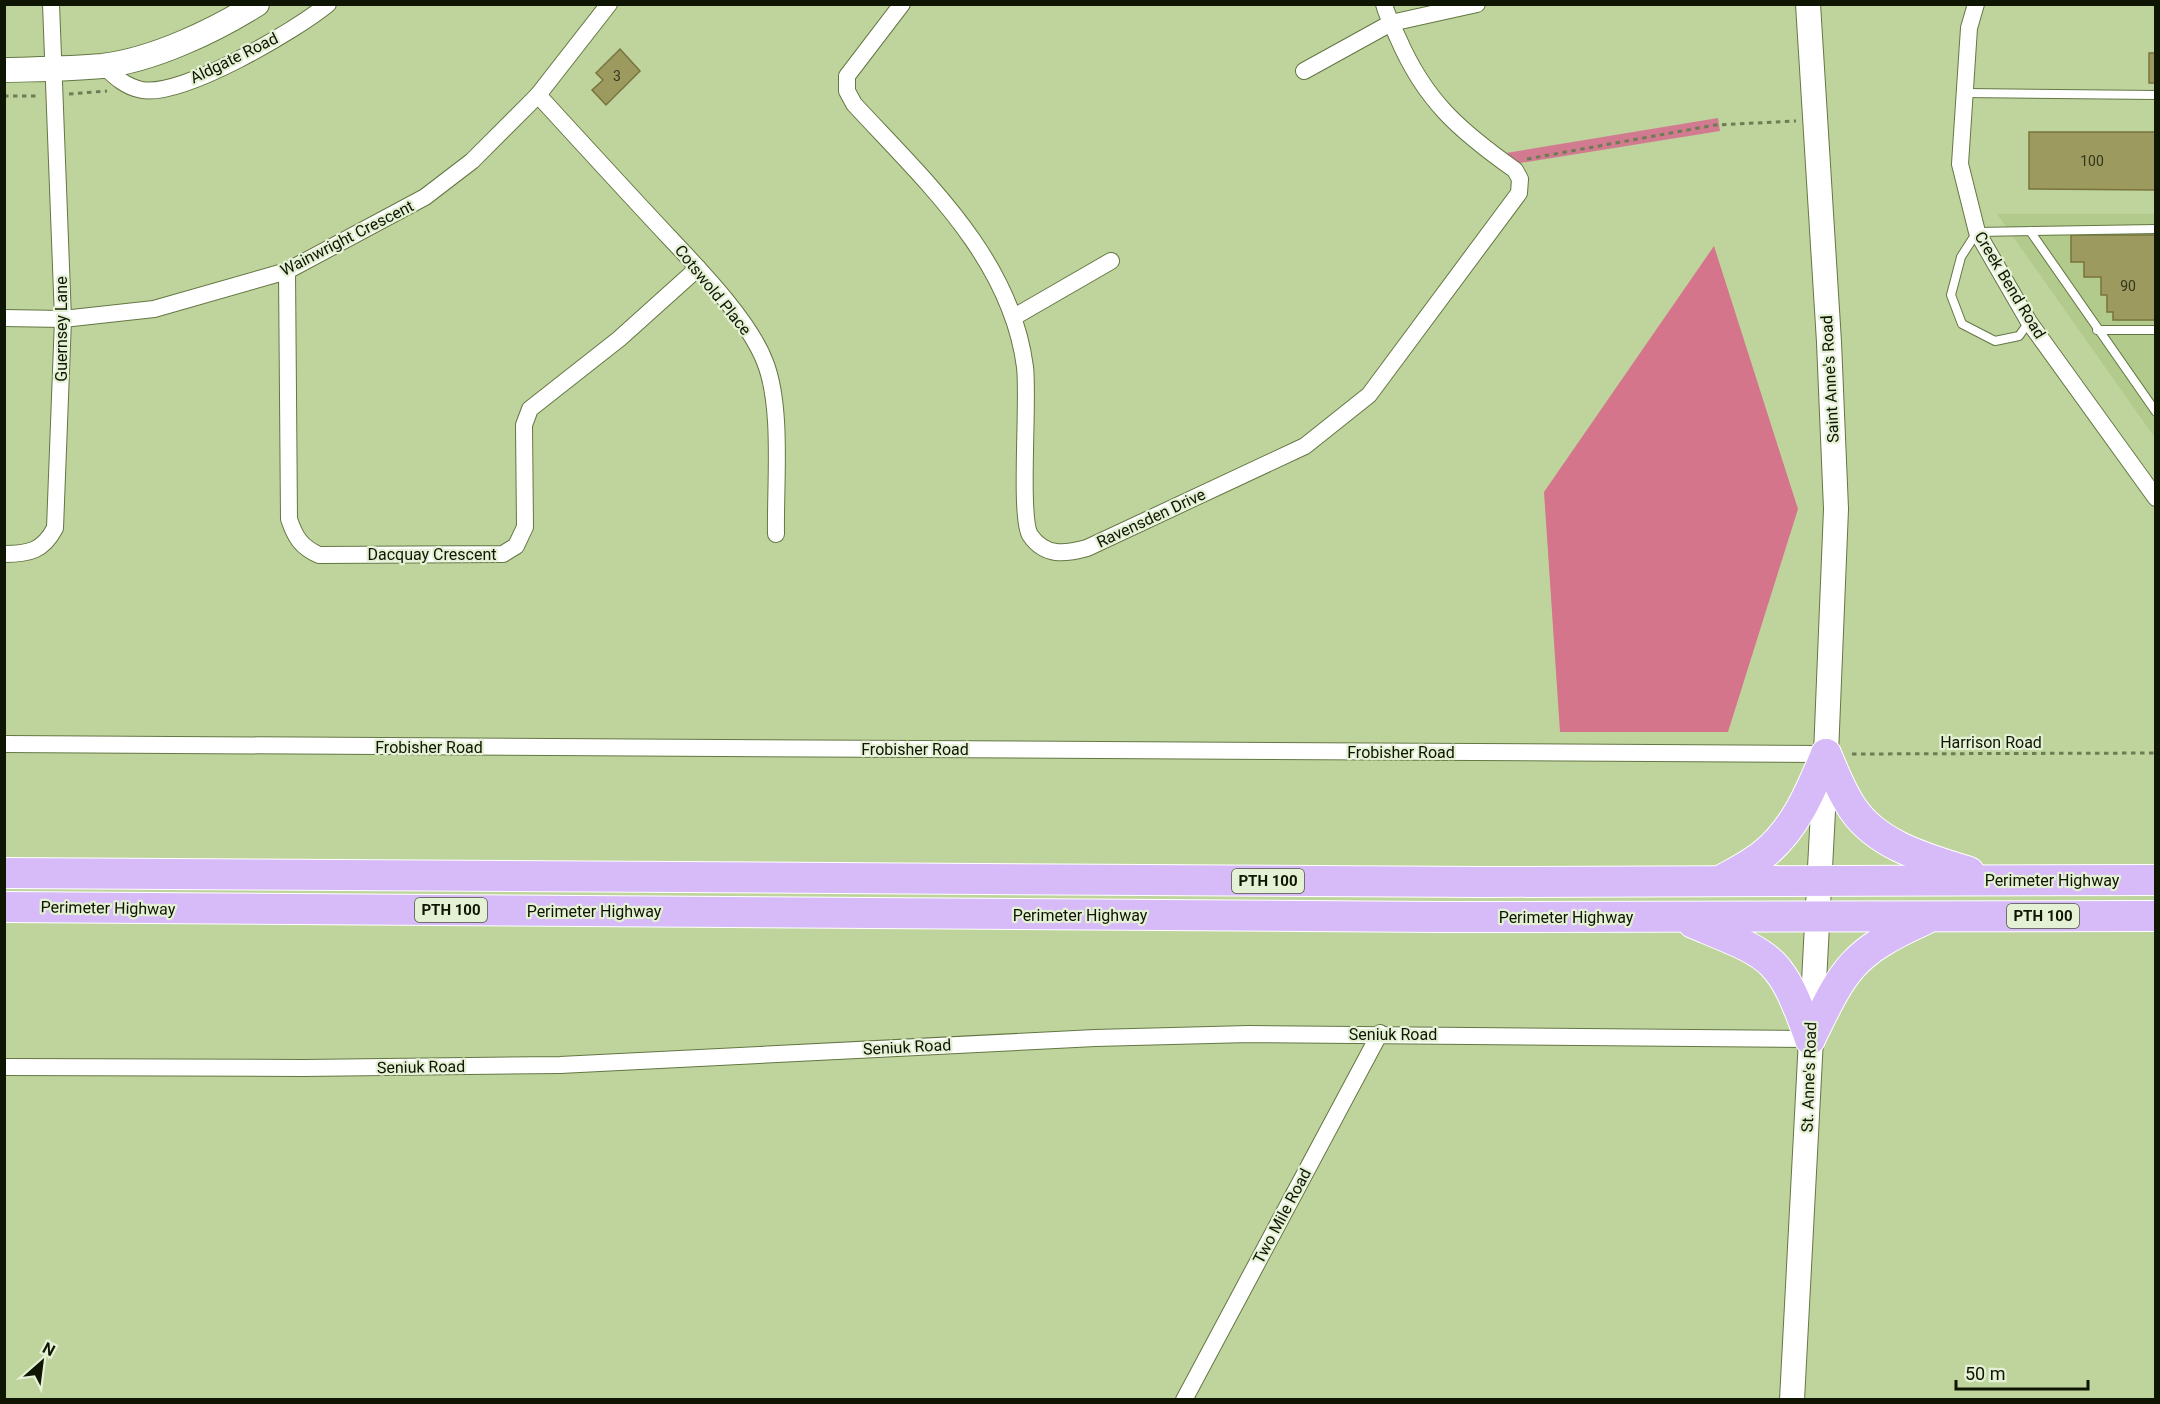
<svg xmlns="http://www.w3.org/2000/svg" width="2160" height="1404" viewBox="0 0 2160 1404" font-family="Roboto,sans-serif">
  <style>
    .built { fill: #b2ca8b }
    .green { fill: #d27b90 }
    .forest { fill: #d5758c }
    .building { fill: #9d9a60; stroke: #78743b; stroke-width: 1.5 }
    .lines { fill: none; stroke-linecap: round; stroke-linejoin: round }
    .lane-casing { stroke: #647743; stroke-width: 10 }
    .street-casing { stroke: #647743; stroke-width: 18 }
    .secondary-casing { stroke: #647743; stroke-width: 26 }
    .highway-casing { stroke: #fff; stroke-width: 32 }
    .path { stroke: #6e7c56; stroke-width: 3; stroke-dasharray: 4.5 4.5; stroke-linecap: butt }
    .lane { stroke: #fff; stroke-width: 8 }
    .street { stroke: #fff; stroke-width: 16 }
    .secondary { stroke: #fff; stroke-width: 24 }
    .highway { stroke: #d7bbf8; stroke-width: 30 }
    .labels { text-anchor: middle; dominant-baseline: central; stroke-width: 4.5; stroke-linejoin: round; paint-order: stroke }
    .number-label { font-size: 14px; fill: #32361a }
    .shield { fill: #e5f1d5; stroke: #4e5741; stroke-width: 1.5 }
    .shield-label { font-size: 15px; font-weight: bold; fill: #0e1502 }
    .street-label { font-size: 16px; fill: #0e1502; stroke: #e5f1d5 }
  </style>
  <rect width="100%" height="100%" fill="#bfd49d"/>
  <!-- built -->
  <polygon class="built" points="1997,214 2155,214 2155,438"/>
  <!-- green -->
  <polygon class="green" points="1718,118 1720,131 1508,165 1494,155"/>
  <!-- forest -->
  <polygon class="forest" points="1714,246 1798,509 1728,732 1560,732 1544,492"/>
  <!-- building -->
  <g class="building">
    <polygon points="620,49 640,71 606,105 592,90 603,80 596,73"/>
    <rect x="2149" y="53" width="7" height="30"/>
    <polygon points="2029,132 2156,132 2156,190 2029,189"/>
    <polygon points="2071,235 2156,235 2156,320 2113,320 2113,312 2107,312 2107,295 2101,295 2101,277 2084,277 2084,262 2071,262"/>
  </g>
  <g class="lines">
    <!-- lane casing -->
    <g class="lane-casing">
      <g id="lane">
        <polyline points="1964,93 2156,95"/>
        <polyline points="2030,231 2156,412"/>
        <polyline points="2029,322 2019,336 1995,341 1962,324 1951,295 1961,257 1977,232 2156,229"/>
        <polyline points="2097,330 2156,330"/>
      </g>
    </g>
    <!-- street casing -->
    <g class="street-casing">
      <g id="street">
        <path d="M 902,4 L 847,76 L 847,91 L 854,104 C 924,180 1011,258 1025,367 C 1029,399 1019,516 1030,535 C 1045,557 1065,554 1087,548 L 1305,446 L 1369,395 L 1519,193 L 1520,179 L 1515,170 C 1460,131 1425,101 1398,38 C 1393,27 1387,16 1384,4"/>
        <polyline points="1976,4 1969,28 1960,164 1977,232 2029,322 2156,498"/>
        <path d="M 104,66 C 115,77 126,87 142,90 C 183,97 295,31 328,4"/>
        <polyline points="1304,71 1391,23 1477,4"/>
        <path d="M 538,95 C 581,142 624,189 668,236 C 699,269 749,320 765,362 C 783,407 775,485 776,534"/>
        <path d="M 287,271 L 289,519 C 295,537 301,547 319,555 L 503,554 L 516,546 L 525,527 L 524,425 L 530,409 L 619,339 L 698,268"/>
        <polyline points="1014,317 1111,261"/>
        <polyline points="4,318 63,319 154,309 287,271 425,197 472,161 538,95 609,4"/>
        <path d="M 4,554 C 29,554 43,551 55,528 L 63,319 L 51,4"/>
        <polyline points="4,744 1826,754"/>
        <polyline points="4,1067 303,1068 560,1065 1095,1038 1249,1034 1810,1039"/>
        <polyline points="1184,1400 1380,1033"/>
      </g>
    </g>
    <!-- secondary casing -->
    <g class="secondary-casing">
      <g id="secondary">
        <path d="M 4,70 C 37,69 70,69 102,66 C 153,60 214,31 257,4"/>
        <polyline points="1792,1400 1826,754 1836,509 1829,342 1808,4"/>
      </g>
    </g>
    <!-- highway casing -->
    <g class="highway-casing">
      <g id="highway">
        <path d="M 1826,754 C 1834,772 1841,792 1853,809 C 1878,846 1928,859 1969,872"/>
        <polyline points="4,873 1484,882 2156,880"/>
        <path d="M 1720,881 C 1734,873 1751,865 1764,854 C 1796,828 1811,790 1826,754"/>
        <polyline points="4,907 1440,917 2156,916"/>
        <path d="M 1693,923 C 1772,956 1780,954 1810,1039"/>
        <path d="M 1810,1039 C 1844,969 1851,953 1924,920"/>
      </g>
    </g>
    <!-- path -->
    <g class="path">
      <polyline points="69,94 107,91"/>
      <polyline points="4,96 39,96"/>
      <polyline points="1527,159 1715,125 1796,121"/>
      <polyline points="1852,754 2156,753"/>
    </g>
    <!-- lane -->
    <use href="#lane" class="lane"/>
    <!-- street -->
    <use href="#street" class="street"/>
    <!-- secondary -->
    <use href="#secondary" class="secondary"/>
    <!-- highway -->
    <use href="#highway" class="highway"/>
  </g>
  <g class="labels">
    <!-- number labels -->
    <g class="number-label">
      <text x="617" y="76">3</text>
      <text x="2092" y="161">100</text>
      <text x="2128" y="286">90</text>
    </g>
    <!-- shield labels -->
    <g class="shield">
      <rect x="1232" y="869" width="72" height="24" rx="4.5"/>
      <rect x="415" y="898" width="72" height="24" rx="4.5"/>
      <rect x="2007" y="904" width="72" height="24" rx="4.5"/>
    </g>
    <g class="shield-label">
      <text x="1268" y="881">PTH 100</text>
      <text x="451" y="910">PTH 100</text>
      <text x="2043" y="916">PTH 100</text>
    </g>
    <!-- street labels -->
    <g class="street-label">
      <text transform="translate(234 58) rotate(-26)">Aldgate Road</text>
      <text transform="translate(347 238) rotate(-27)">Wainwright Crescent</text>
      <text transform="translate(2010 285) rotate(59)">Creek Bend Road</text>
      <text transform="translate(713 290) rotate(51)">Cotswold Place</text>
      <text transform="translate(61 329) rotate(-90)">Guernsey Lane</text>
      <text transform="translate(1830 379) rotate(-93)">Saint Anne's Road</text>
      <text transform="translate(1151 518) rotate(-25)">Ravensden Drive</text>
      <text x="432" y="554">Dacquay Crescent</text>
      <text x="1991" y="742">Harrison Road</text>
      <text x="429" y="747">Frobisher Road</text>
      <text x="915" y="749">Frobisher Road</text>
      <text x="1401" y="752">Frobisher Road</text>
      <text x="2052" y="880">Perimeter Highway</text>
      <text transform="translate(108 908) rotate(1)">Perimeter Highway</text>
      <text x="594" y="911">Perimeter Highway</text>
      <text x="1080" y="915">Perimeter Highway</text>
      <text x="1566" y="917">Perimeter Highway</text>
      <text x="1393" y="1034">Seniuk Road</text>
      <text transform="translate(907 1047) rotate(-3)">Seniuk Road</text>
      <text transform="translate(421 1067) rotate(-1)">Seniuk Road</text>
      <text transform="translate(1809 1077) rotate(-88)">St. Anne's Road</text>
      <text transform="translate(1282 1216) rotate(-62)">Two Mile Road</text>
    </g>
  </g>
  <!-- border -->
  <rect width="2160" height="1404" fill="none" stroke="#0e1502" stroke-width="12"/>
  <!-- north arrow -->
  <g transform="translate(42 1362) rotate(28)" stroke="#e5f1d5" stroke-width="4.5" paint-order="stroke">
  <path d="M0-4.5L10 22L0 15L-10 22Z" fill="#0e1502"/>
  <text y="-9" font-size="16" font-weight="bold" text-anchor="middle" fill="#0e1502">N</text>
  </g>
  <!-- scale -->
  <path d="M1956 1380v9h132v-9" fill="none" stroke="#0e1502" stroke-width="3"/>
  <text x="1965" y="1380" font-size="18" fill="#0e1502" stroke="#e5f1d5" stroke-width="4.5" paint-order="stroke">50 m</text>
</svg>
